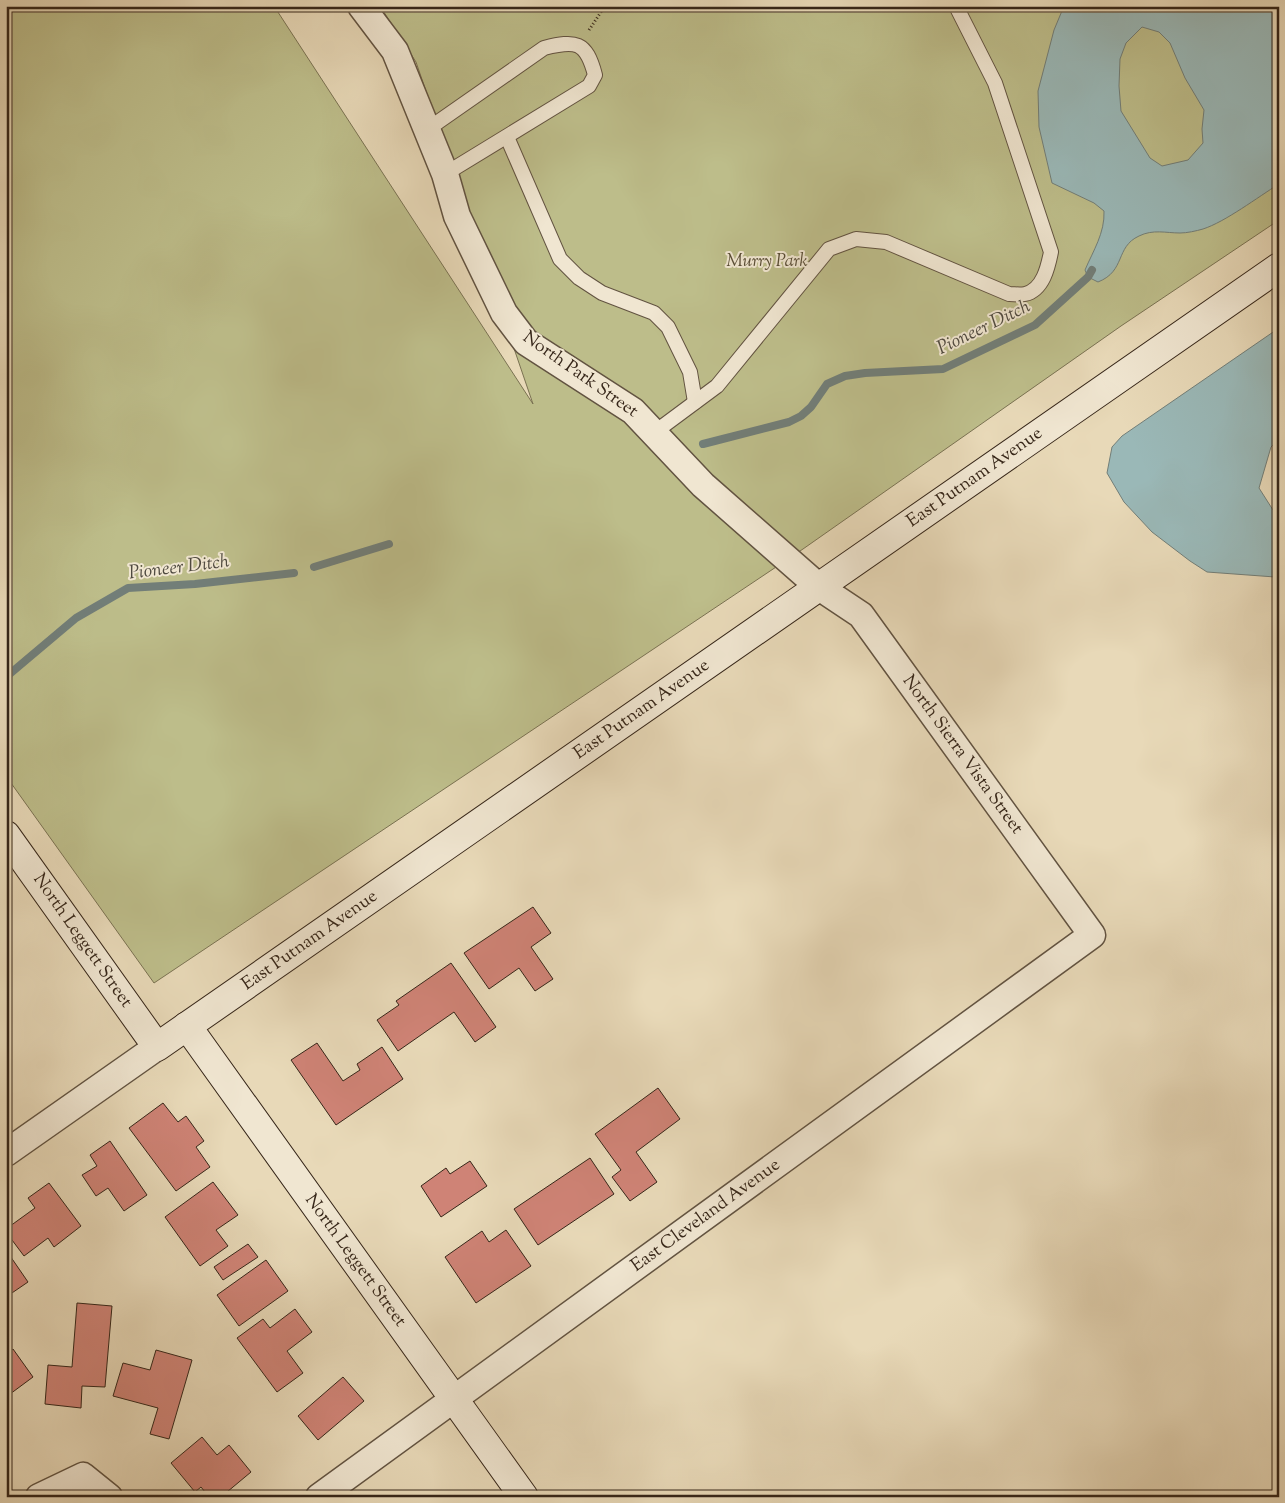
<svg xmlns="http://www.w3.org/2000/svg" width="1285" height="1503" viewBox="0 0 1285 1503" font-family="'Sorts Mill Goudy',serif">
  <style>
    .green { fill: #bdbd8a; stroke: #7a7252 }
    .water { fill: #9ab8b7; stroke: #727e78; fill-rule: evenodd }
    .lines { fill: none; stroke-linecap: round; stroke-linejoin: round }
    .stream { stroke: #727e78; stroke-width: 8 }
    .building { fill: #cf8376; stroke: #362619 }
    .lane-casing { stroke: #625341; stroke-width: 16 }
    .street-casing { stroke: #625341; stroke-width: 29 }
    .secondary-casing { stroke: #362619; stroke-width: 30 }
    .path { stroke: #362619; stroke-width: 3; stroke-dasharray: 1 2.5; stroke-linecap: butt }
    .lane { stroke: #f0e6d1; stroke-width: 14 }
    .street { stroke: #f0e6d1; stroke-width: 26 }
    .secondary { stroke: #f0e6d1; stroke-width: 28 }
    .labels { text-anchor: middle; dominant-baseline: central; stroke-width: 4; stroke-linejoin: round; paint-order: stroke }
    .park-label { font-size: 18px; font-style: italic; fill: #584c35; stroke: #f0e6d1 }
    .street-label { font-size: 18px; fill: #362619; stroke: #f0e6d1 }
    .water-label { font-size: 19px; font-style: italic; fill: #4f4a40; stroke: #f0e6d1 }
  </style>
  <rect width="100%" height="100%" fill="#e8d9b8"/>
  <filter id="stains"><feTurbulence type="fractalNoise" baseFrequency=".004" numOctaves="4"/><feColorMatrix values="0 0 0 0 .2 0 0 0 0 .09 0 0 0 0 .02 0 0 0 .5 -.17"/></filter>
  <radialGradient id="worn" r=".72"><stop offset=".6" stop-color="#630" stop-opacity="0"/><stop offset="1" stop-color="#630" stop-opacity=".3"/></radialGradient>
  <!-- green -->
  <polygon class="green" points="6,6 274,6 533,404 416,62 380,6 1279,6 1279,220 1121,326 803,549 154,983 6,776"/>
  <!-- water -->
  <g class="water">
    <path d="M 1064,6 L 1277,6 L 1279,10 L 1279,184 C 1258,197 1225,222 1203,229 C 1196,231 1187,233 1180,233 C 1166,233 1153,229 1139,236 C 1115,247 1126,271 1098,282 L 1088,277 L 1085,270 C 1093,251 1105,233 1104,211 L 1094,203 L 1052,183 L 1039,127 L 1038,91 L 1054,30 ZM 1142,27 L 1159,32 L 1170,43 L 1185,78 L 1204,110 L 1202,129 L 1203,143 L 1188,160 L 1162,166 L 1150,158 L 1121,111 L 1119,86 L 1120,59 L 1126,43 Z"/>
    <polygon points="1279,328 1279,439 1271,447 1259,488 1273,510 1279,511 1279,576 1275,577 1207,572 1190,561 1152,532 1124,502 1107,473 1112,447 1122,436"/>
  </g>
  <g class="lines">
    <!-- stream -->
    <g class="stream">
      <polyline points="703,444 789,422 801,416 811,407 827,384 845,376 865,373 943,369 1035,325 1088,277 1092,270"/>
      <polyline points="314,567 389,544"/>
      <polyline points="6,677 76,618 128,588 195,584 294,573"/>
    </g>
  </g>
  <!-- building -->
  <g class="building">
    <polygon points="533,907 551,933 531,947 553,979 535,991 519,968 489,989 464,953"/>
    <polygon points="451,963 496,1027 475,1042 454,1012 398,1051 377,1020 399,1005 396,1001"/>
    <polygon points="317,1043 343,1081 360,1070 357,1064 382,1047 403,1079 336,1125 291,1060"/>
    <polygon points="658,1088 680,1119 636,1152 657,1182 630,1201 612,1177 621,1170 595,1134"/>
    <polygon points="163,1103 178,1122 186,1116 204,1141 196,1147 210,1167 176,1191 129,1128"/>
    <polygon points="110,1141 147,1195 124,1211 108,1188 96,1196 82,1175 97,1166 90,1155"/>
    <polygon points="590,1158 614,1194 538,1245 514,1209"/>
    <polygon points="470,1161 487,1186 441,1217 421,1186 446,1168 450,1174"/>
    <polygon points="213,1182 238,1215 216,1230 228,1246 200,1266 165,1217"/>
    <polygon points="49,1183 81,1226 54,1247 48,1238 24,1256 6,1232 6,1229 35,1208 28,1198"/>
    <polygon points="506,1230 531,1266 476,1303 445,1257 482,1231 489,1242"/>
    <polygon points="248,1244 258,1257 223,1280 214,1267"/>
    <polygon points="6,1250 28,1282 6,1297"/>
    <polygon points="266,1260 288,1291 239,1326 217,1295"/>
    <polygon points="77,1303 112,1306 105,1387 82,1386 81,1408 45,1404 48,1365 72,1367"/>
    <polygon points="295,1309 312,1332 287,1351 303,1373 277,1392 237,1338 263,1319 270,1328"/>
    <polygon points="13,1349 33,1377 6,1397 6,1354"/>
    <polygon points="156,1350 192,1360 169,1439 150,1434 158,1408 113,1396 123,1363 150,1370"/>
    <polygon points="343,1377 364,1401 318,1440 298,1416"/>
    <polygon points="202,1437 217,1455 229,1445 251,1472 221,1497 209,1497 201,1487 195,1492 171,1463"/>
  </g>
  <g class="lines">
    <!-- lane casing -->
    <g class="lane-casing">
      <g id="lane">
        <path d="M 428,129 L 544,48 C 576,40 586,41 595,75 L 589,86 L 445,174"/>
        <polyline points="507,137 560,259 579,278 602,293 654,313 668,327 690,372 695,402"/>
        <path d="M 655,432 L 717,386 L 829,249 L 856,239 L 886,242 L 1009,294 C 1014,294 1020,295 1025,294 C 1043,290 1048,267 1051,252 L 995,83 L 956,6"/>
      </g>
    </g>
    <!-- street casing -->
    <g class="street-casing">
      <g id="street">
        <polyline points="6,1153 157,1047"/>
        <polyline points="39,1497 83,1476 109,1497"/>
        <polyline points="319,1497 1092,935 861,615 819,587 703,485 633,411 526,342 504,313 457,216 445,174 395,51 361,6"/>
      </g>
    </g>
    <!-- secondary casing -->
    <g class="secondary-casing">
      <g id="secondary">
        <polyline points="6,835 157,1047 1279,267"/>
        <polyline points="187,1026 524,1497"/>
      </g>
    </g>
    <!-- path -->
    <polyline class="path" points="589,30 601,12 602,6"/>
    <!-- lane -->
    <use href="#lane" class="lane"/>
    <!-- street -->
    <use href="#street" class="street"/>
    <!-- secondary -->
    <use href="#secondary" class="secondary"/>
  </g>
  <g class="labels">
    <!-- park labels -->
    <g class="park-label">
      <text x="767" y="262">Murry Park</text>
    </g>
    <!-- street labels -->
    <g class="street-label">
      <text transform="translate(580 375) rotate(35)">North Park Street</text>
      <text transform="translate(975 478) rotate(-35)">East Putnam Avenue</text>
      <text transform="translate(642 710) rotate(-35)">East Putnam Avenue</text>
      <text transform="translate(962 755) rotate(54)">North Sierra Vista Street</text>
      <text transform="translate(82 941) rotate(55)">North Leggett Street</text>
      <text transform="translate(310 941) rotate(-35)">East Putnam Avenue</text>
      <text transform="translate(706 1216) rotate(-36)">East Cleveland Avenue</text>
      <text transform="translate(355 1261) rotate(54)">North Leggett Street</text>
    </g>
    <!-- water labels -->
    <g class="water-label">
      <text transform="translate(984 328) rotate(-26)">Pioneer Ditch</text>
      <text transform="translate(179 568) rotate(-7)">Pioneer Ditch</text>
    </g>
  </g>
  <!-- margin -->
  <rect width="1285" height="1503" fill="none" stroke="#e8d9b8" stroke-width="25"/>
  <rect x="8" y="8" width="1270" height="1488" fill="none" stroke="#362619" stroke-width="2.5"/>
  <rect x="12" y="12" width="1260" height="1478" fill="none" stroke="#362619"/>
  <rect width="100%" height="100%" filter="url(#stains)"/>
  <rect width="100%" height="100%" fill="url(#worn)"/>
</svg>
